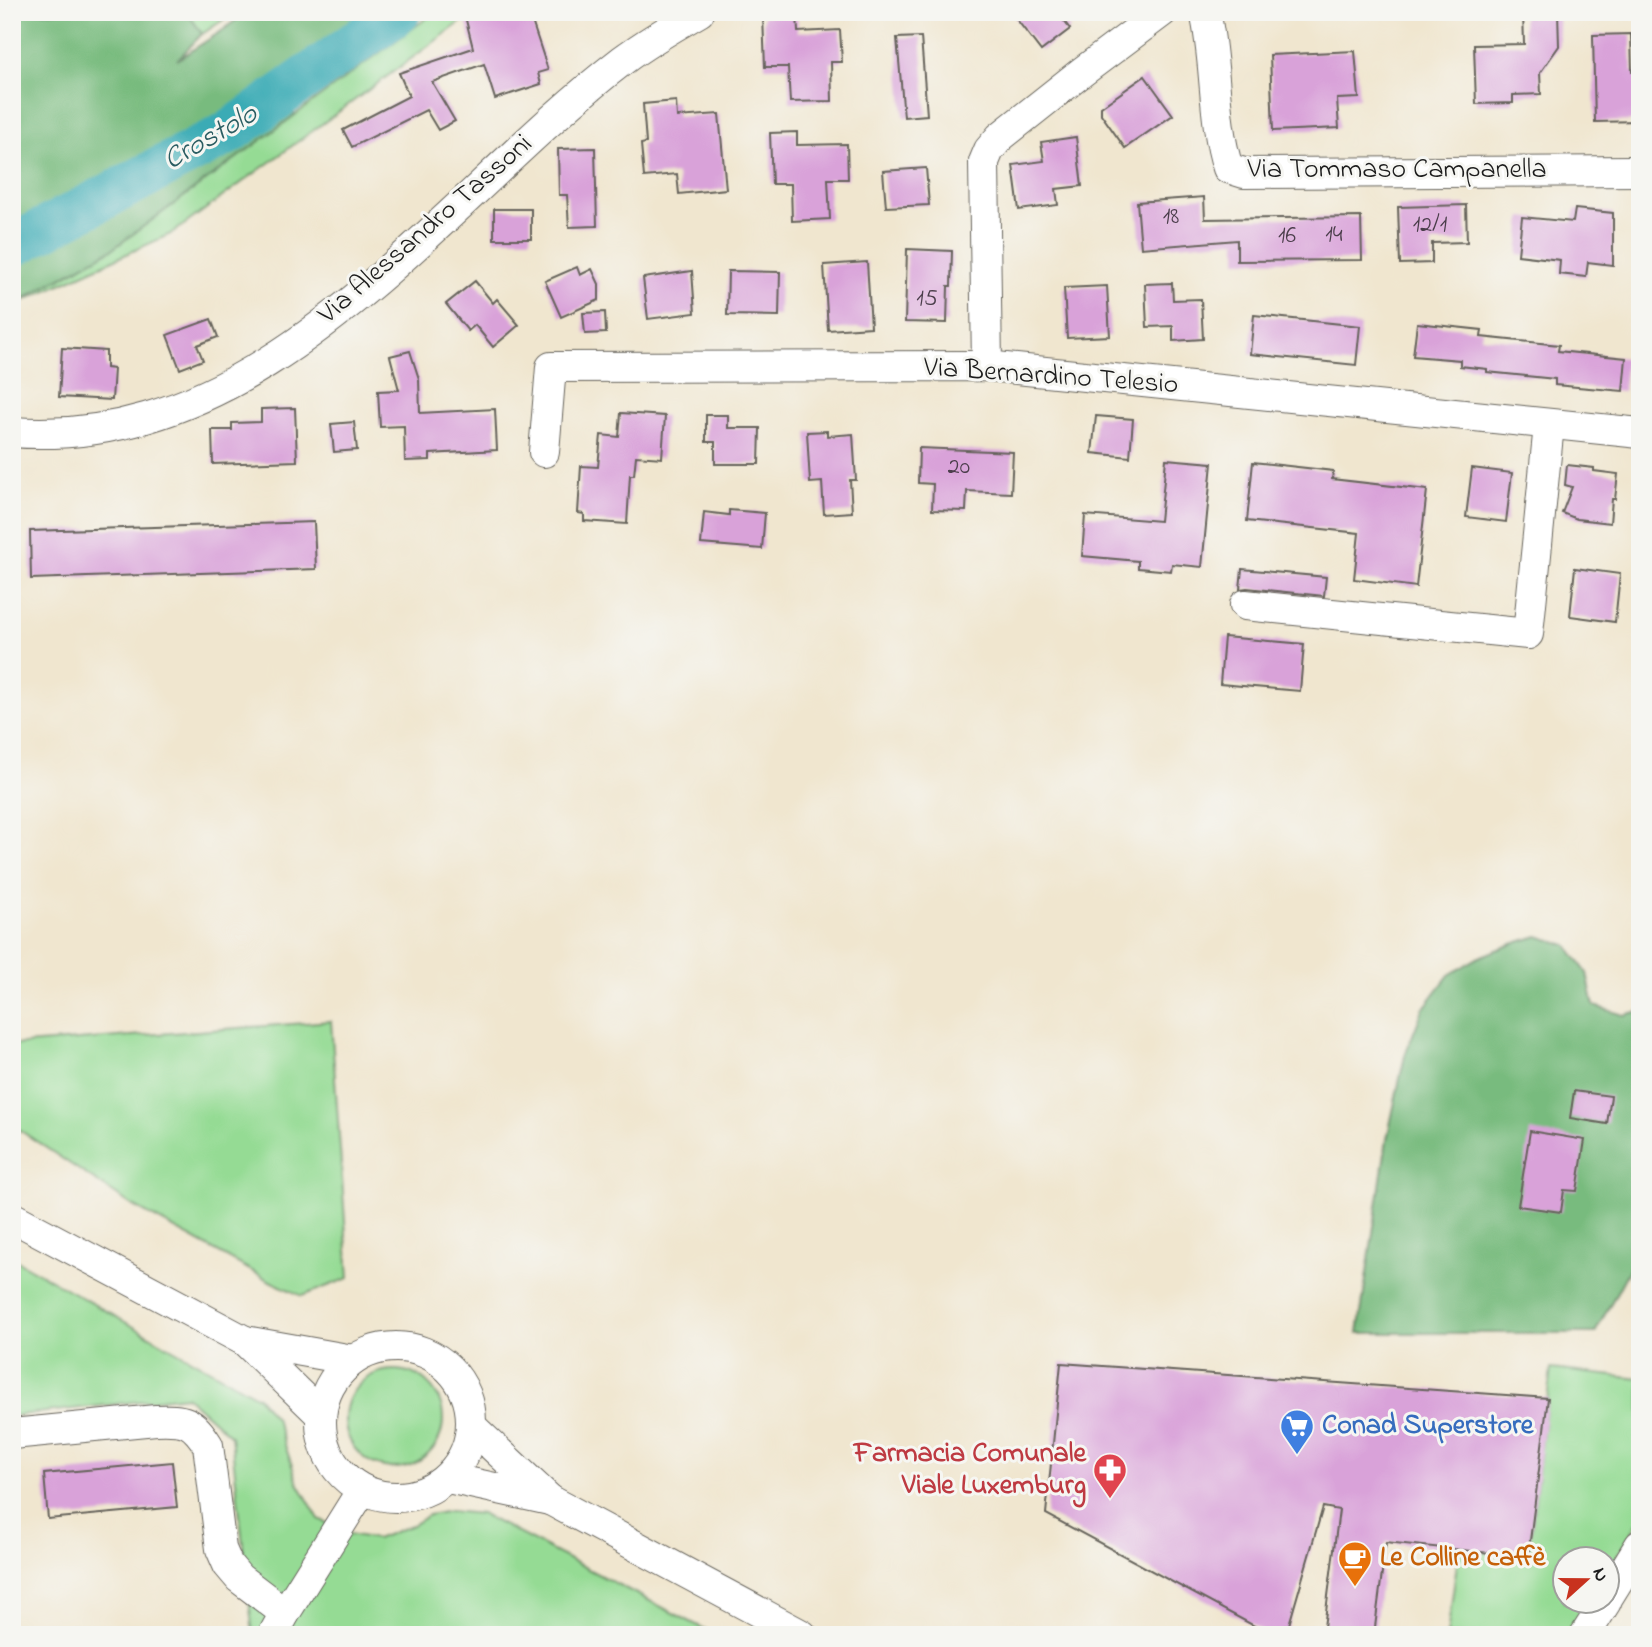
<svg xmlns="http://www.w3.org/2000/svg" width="1652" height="1647" viewBox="0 0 1652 1647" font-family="'Indie Flower',sans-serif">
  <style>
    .green { fill: #95db94; stroke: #587c58; stroke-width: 2 }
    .forest { fill: #78bb7e; stroke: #4a6c4d; stroke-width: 2 }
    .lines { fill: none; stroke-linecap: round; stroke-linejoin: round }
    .river { stroke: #3aabb5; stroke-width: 44 }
    .building { fill: #d9a2d9 }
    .minor-casing { stroke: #66635b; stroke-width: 32 }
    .minor { stroke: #fff; stroke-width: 30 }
    .labels { text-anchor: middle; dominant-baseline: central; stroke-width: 6; stroke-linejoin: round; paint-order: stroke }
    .number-label { font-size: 24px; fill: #4b3e4b }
    .street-label { font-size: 28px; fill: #1c1c1c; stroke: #f6f6f2 }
    .shop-label { font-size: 28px; font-weight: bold; fill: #366cbe; stroke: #f6f6f2; text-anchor: start }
    .health-label { font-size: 28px; font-weight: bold; fill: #be3a42; stroke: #f6f6f2; text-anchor: end }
    .food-label { font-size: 28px; font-weight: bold; fill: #c56008; stroke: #f6f6f2; text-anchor: start }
    .water-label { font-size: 30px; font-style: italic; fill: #2a5c61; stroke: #f6f6f2 }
  </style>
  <rect width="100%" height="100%" fill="#f6f6f2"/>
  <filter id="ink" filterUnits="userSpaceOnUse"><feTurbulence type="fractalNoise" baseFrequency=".0143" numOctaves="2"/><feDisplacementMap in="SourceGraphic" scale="14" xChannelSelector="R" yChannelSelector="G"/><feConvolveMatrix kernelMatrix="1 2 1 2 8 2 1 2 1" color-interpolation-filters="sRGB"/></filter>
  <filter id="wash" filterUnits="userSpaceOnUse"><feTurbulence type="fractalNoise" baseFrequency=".00686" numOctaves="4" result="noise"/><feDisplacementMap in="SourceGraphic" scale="28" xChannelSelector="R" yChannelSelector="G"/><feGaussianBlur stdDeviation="1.57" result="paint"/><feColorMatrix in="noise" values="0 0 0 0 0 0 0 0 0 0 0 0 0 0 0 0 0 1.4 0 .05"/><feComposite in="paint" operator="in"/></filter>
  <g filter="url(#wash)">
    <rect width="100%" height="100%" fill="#f0e6cf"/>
    <!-- green -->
    <g class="green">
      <polygon points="187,12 235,12 202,34"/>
      <polygon points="435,12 475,12 173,233 12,306 114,248"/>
      <polygon points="331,1021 349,1278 302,1296 272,1282 133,1206 12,1125 12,1045"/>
      <polygon points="12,1258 258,1397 276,1419 298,1483 319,1519 349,1534 376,1539 412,1525 429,1515 450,1511 481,1514 716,1635 253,1635 231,1436 186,1396 12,1416"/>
      <polygon points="1551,1369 1640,1379 1640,1519 1607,1573 1606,1560 1564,1560 1564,1602 1589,1602 1571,1630 1561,1635 1447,1635 1459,1549 1528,1556"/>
      <circle cx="394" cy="1419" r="49"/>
    </g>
    <!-- forest -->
    <g class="forest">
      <polygon points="12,12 187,12 202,34 177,60 223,30 246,12 375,12 274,87 295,115 114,248 12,305"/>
      <polygon points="1538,936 1567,945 1587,973 1594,1006 1624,1015 1640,1011 1640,1249 1595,1333 1358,1333 1387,1139 1405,1055 1423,1009 1449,975 1479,957 1512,944"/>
    </g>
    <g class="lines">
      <!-- river -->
      <polyline class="river" points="12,246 228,133 399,12"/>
    </g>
    <g id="blocks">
      <!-- building -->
      <g class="building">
        <polygon points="464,12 529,12 548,70 538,73 541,84 495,99 484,64 432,82 455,121 438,130 426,110 352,147 343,130 409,96 399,73 473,48"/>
        <polygon points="1011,12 1057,12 1070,29 1041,51"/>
        <polygon points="1523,12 1558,12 1559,46 1540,73 1541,94 1513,95 1513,103 1476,104 1474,45 1524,44"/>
        <polygon points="797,14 798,32 840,30 842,62 831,62 832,101 790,102 788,67 765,67 763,16"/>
        <polygon points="1631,34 1632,72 1640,72 1640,121 1595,122 1593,35"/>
        <polygon points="921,37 927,115 904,117 897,38"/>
        <polygon points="1355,51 1359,98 1337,99 1339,128 1273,131 1270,55"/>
        <polygon points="1145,76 1173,115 1125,148 1101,114 1101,107"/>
        <polygon points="676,101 677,117 719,114 726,189 679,194 677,174 644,177 641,144 646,143 643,104"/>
        <polygon points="797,132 797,145 847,144 848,179 828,179 830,219 792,221 791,184 772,184 770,133"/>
        <polygon points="1076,137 1082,186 1056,189 1058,205 1019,210 1013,165 1044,161 1041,142"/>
        <polygon points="595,148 597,226 569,227 567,195 559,195 558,149"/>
        <polygon points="926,168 929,205 886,207 883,171"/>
        <polygon points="1204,197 1205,219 1361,217 1362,260 1237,261 1237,240 1141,248 1137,202"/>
        <polygon points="1466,205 1467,242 1432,243 1432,263 1400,264 1398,207"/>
        <rect x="494" y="209" width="37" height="30"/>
        <polygon points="1575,209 1613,213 1613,265 1588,262 1586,277 1559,274 1560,260 1518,255 1522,217 1573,222"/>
        <polygon points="907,249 952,251 951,286 948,286 947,323 905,322"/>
        <polygon points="867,262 871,327 828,330 824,265"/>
        <polygon points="577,267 580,275 592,269 599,284 599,300 561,317 545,281"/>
        <polygon points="692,271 695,313 648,319 643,278"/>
        <polygon points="728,271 780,272 779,316 727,315"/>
        <polygon points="475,281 493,303 497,299 519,325 493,347 475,325 468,331 446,304"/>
        <polygon points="1172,283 1173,300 1201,299 1203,339 1173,341 1173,326 1147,327 1145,284"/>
        <polygon points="1107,286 1110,336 1067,338 1064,288"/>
        <polygon points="605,312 606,333 585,334 583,313"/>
        <polygon points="1254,315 1360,326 1356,365 1250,354"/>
        <polygon points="211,319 218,337 197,345 203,360 180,369 167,335"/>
        <polygon points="1417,323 1482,330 1481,337 1559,345 1558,351 1626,358 1623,391 1555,385 1555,379 1487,372 1487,369 1460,366 1460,360 1413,356"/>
        <polygon points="62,348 106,351 106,368 114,369 112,400 59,397"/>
        <polygon points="410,351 419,379 420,413 495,409 497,450 430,454 430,460 405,461 404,426 380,427 378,391 399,390 390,356"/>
        <polygon points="295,408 297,461 213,464 212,430 232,430 232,423 261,422 261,409"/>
        <polygon points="621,413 665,416 662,458 636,456 634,475 630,475 627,524 584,521 584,514 578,513 581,466 598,467 601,435 619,437"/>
        <polygon points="706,415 728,415 728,428 760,428 759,464 715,464 715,442 706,442"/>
        <polygon points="1096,416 1133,419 1130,457 1092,453"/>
        <polygon points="354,422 357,450 334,452 331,424"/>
        <polygon points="827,431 827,436 853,434 856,480 850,480 852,512 824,514 822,482 810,483 807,432"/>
        <polygon points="919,448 1013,452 1011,493 967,491 966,511 932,510 933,484 918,483"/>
        <polygon points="1166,459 1212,463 1202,567 1172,564 1171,571 1138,568 1138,561 1082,556 1085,515 1160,521"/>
        <polygon points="1253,462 1333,471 1332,479 1427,490 1416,587 1354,579 1359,533 1247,521"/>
        <polygon points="1567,465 1594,468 1594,471 1618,474 1615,499 1612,499 1610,523 1577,519 1562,513 1572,487 1565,485"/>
        <polygon points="1472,468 1512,473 1506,522 1466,517"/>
        <polygon points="729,510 765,513 762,549 701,544 704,512 729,515"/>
        <polygon points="314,522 316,569 31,579 30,531"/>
        <polygon points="1575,568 1620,574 1615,622 1570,616"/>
        <polygon points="1242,569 1326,577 1324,596 1247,588 1240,589"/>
        <polygon points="1224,637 1304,644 1300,691 1220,684"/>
        <polygon points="1574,1091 1611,1096 1607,1124 1570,1118"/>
        <polygon points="1530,1131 1585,1140 1577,1191 1564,1190 1561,1212 1518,1206"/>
        <polygon points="1061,1363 1548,1398 1528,1557 1386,1542 1374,1635 1323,1635 1339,1510 1323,1507 1286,1635 1271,1635 1046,1514"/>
        <polygon points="172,1462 177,1507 48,1519 44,1474"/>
      </g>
    </g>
  </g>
  <g filter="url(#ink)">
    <use href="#blocks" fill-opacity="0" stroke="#66635b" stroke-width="2"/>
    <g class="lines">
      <!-- minor casing -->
      <g class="minor-casing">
        <g id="minor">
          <path d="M 1205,12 C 1217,63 1212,118 1228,168 L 1244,173 L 1640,171"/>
          <polyline points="987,366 984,162 989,150 1000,137 1082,72 1162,12"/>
          <path d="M 12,432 C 270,452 440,200 623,60 C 647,42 673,27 699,12"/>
          <polyline points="544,452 551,367 987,366 1640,433"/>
          <polyline points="1245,605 1528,634 1549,425"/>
          <polyline points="12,1217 245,1341 321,1415"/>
          <polyline points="245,1341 353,1360"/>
          <circle cx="396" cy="1422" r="75"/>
          <polyline points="472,1427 550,1500 802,1635"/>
          <path d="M 12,1434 L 156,1420 C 185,1419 192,1420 208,1445 L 221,1549 L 228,1565 L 239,1578 L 285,1613 L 273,1635"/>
          <polyline points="448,1478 550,1500"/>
          <polyline points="1606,1600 1640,1545"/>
          <polyline points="285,1613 362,1490"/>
          <polyline points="1585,1635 1606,1602"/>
        </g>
      </g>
      <!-- minor -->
      <use href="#minor" class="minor"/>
    </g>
  </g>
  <!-- icons -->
  <defs>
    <g id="supermarket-pin" transform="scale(1.75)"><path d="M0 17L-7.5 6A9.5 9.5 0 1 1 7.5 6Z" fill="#3f7fe0" stroke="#f6f6f2"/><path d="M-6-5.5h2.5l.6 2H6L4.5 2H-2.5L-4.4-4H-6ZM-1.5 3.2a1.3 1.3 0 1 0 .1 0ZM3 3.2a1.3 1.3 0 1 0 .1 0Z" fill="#fff"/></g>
    <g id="pharmacy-pin" transform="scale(1.75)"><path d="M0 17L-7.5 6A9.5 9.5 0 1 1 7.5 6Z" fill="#e0444e" stroke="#f6f6f2"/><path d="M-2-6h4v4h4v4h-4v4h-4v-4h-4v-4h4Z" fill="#fff"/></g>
    <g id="cafe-pin" transform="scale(1.75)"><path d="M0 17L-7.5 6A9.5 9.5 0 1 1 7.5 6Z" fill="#e8710a" stroke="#f6f6f2"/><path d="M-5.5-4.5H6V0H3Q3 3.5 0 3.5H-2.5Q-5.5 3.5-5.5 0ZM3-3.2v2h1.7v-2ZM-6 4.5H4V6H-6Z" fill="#fff"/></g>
  </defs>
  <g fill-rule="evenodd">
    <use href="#supermarket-pin" x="1297" y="1426"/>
    <use href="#pharmacy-pin" x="1110" y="1470"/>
    <use href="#cafe-pin" x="1355" y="1558"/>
  </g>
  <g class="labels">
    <!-- number labels -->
    <g class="number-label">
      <text x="1171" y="217">18</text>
      <text x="1430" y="225">12/1</text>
      <text x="1334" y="235">14</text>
      <text x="1287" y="236">16</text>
      <text x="927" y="299">15</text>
      <text x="959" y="467">20</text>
    </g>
    <!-- street labels -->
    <g class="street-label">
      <text x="1397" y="170">Via Tommaso Campanella</text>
      <text transform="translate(426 230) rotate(-41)">Via Alessandro Tassoni</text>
      <text transform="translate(1051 377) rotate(4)">Via Bernardino Telesio</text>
    </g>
    <!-- shop labels -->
    <g class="shop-label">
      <text x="1322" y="1426">Conad Superstore</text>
    </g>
    <!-- health labels -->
    <g class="health-label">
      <text x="1086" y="1454">Farmacia Comunale<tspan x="1086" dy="32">Viale Luxemburg</tspan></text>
    </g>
    <!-- food labels -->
    <g class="food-label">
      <text x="1380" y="1558">Le Colline caffè</text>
    </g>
    <!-- water labels -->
    <g class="water-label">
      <text transform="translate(211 138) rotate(-30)">Crostolo</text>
    </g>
  </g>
  <!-- margin -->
  <rect width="1652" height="1647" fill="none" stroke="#f6f6f2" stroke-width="42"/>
  <!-- north arrow -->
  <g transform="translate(1586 1580) rotate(69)"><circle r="33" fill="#f6f6f2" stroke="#9f9f9c" stroke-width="2"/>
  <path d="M0-5L12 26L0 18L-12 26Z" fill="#c8321e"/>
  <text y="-10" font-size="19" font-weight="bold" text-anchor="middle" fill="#1c1c1c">N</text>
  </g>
</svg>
